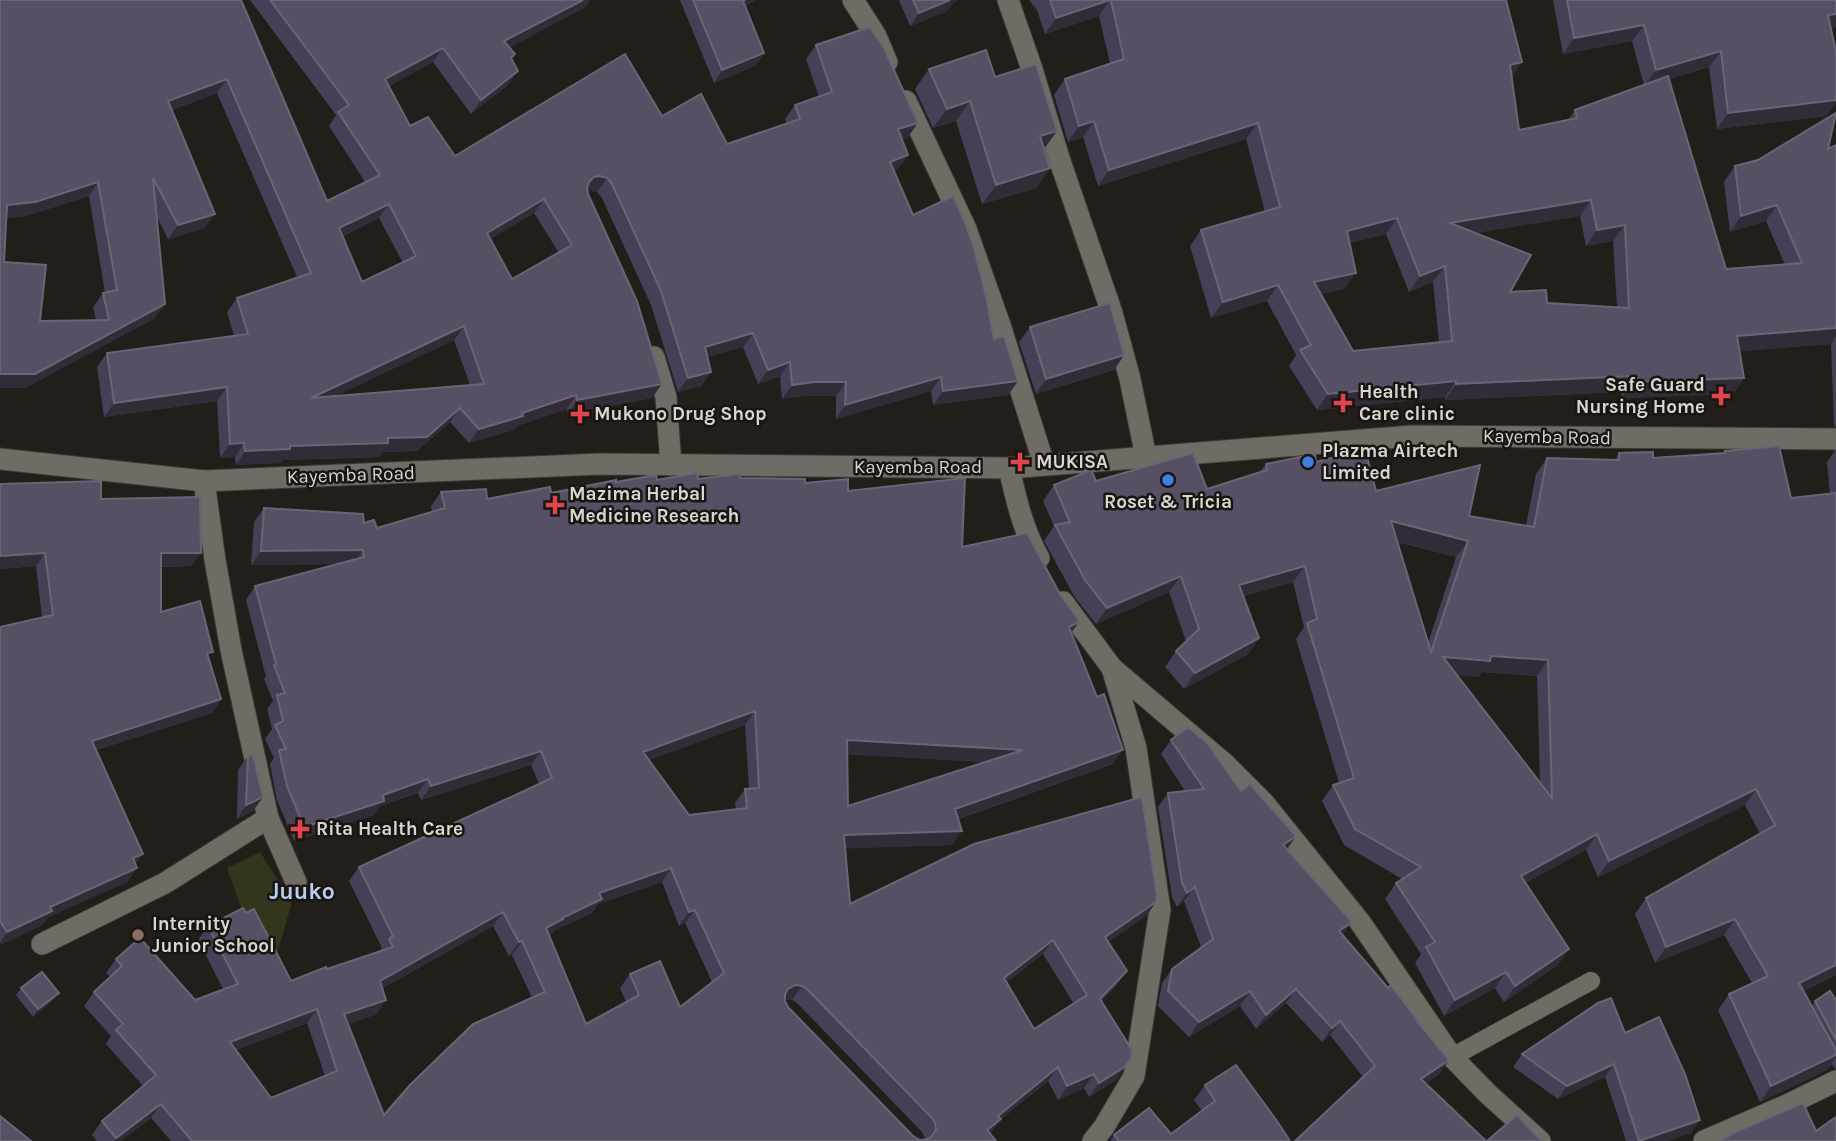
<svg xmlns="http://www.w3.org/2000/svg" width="1836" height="1141" viewBox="0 0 1836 1141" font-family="Karla,sans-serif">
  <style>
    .green { fill: #33361c }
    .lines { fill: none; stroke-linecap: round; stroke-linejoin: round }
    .lane-casing { stroke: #3d3936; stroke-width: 19 }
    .street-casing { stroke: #3d3936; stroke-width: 23 }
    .secondary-casing { stroke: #3d3936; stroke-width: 23 }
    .lane { stroke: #706b65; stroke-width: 18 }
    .street { stroke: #706b65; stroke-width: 21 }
    .secondary { stroke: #706b65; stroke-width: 21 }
    .wall { fill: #483e55; fill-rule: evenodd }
    .shaded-wall { fill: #322b38 }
    .building { fill: #574f63; stroke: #6c6474; stroke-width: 2; fill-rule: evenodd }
    .health-dot { fill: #e0444e; stroke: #191510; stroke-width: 2.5 }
    .shop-dot { fill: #3f7fe0; stroke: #191510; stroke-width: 2.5 }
    .education-dot { fill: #8d6e63; stroke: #191510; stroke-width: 2.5 }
    .labels { text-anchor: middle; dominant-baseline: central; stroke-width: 5; stroke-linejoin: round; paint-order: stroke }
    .poi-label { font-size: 19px; font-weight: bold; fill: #d8d5d2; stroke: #191510; text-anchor: start }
    .street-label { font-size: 19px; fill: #d8d5d2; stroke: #191510 }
    .quarter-label { font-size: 23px; font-weight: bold; fill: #b9ccf4; stroke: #191510 }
  </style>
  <rect width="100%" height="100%" fill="#221e19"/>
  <!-- green -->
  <polygon class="green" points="260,852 292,902 272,972 246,922 227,868"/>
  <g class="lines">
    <!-- lane casing -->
    <g class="lane-casing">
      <polyline id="lane" points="1452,1057 1591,981"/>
    </g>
    <!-- street casing -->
    <g class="street-casing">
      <g id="street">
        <polyline points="853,0 876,36 887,62"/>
        <polyline points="1008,0 1032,69 1060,161 1112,313 1130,379 1146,457"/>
        <polyline points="906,101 966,229 1000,325 1044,464"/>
        <polyline points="654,357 666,397 671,465"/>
        <path d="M 1009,468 C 1016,499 1023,530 1039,558"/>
        <polyline points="204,481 215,560 231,650 268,818 296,882"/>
        <polyline points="1063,602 1112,668 1225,764 1264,803 1360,922 1452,1057 1488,1094 1540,1141"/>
        <polyline points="42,944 165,883 268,818"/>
        <polyline points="1093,1141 1104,1127 1134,1076 1160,910 1136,748 1112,668"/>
        <polyline points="1704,1141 1787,1105 1836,1081"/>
      </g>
    </g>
    <!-- secondary casing -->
    <g class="secondary-casing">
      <polyline id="secondary" points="0,459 204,481 600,464 1009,468 1412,436 1836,439"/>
    </g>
    <!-- lane -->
    <use href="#lane" class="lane"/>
    <!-- street -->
    <use href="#street" class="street"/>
    <!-- secondary -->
    <use href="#secondary" class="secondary"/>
  </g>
  <!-- wall -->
  <g class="wall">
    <path d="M 0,0 L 241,0 L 327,201 L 365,182 L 329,126 L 336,115 L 250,0 L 590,0 L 584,8 L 510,47 L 512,60 L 508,85 L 471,114 L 433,62 L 389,86 L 410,126 L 455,156 L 662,116 L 727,144 L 787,124 L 785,119 L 795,105 L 819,97 L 806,59 L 816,45 L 908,137 L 902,139 L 908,155 L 898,169 L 893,171 L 913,215 L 994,339 L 1018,381 L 1008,395 L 933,405 L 931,391 L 836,419 L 836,396 L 804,396 L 782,399 L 780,376 L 758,384 L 743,347 L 707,357 L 711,372 L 701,386 L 678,392 L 651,305 L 602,198 L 597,192 L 591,190 L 587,191 L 652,398 L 568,414 L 567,409 L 517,426 L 513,430 L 469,443 L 450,422 L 417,451 L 382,452 L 379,457 L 282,460 L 281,463 L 236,465 L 235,457 L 220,458 L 217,401 L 104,417 L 97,367 L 107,353 L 234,336 L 227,312 L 237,298 L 297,277 L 217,93 L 172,110 L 205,228 L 168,239 L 157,217 L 155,318 L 25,388 L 0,388 ZM 89,196 L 105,293 L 103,293 L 93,307 L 96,320 L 40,321 L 4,262 L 6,218 L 26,216 ZM 534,213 L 559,253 L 512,279 L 490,239 ZM 379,218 L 403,263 L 362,282 L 343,236 ZM 454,340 L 470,385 L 335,396 Z"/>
    <polygon points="680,0 755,0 746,6 764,53 756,65 714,83"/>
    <polygon points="899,0 958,0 954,2 947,11 910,26"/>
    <path d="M 1029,0 L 1506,0 L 1522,62 L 1512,77 L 1519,130 L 1568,120 L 1575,110 L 1644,85 L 1632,41 L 1563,54 L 1553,0 L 1836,0 L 1831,29 L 1827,116 L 1717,129 L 1709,67 L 1669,79 L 1726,269 L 1785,265 L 1766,221 L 1730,232 L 1724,182 L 1735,166 L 1828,149 L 1836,145 L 1836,426 L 1834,426 L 1831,344 L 1740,351 L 1744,378 L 1733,394 L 1622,398 L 1621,392 L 1445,400 L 1445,397 L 1317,410 L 1289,366 L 1296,355 L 1267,301 L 1211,318 L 1190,246 L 1201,230 L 1265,212 L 1246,139 L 1098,186 L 1083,137 L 1068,142 L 1054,95 L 1065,79 L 1110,63 L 1099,16 L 1045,34 L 1037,10 ZM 1580,216 L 1586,246 L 1613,241 L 1617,307 L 1547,303 L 1510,292 L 1475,233 ZM 1386,234 L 1409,292 L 1433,282 L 1439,342 L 1353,351 L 1321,294 L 1344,289 L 1349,243 Z"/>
    <polygon points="929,69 995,77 1057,131 1044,149 1050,168 1036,188 982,204 956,121 933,128 915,89"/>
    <polygon points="1030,327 1124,355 1114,370 1036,394 1019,342"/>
    <path d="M 1836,449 L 1836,975 L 1804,991 L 1812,1006 L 1815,1001 L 1836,1000 L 1836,1069 L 1834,1068 L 1832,1064 L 1827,1070 L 1760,1102 L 1718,1010 L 1729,994 L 1752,983 L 1724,935 L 1655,963 L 1635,914 L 1646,898 L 1760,834 L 1745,805 L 1598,877 L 1586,850 L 1525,883 L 1569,949 L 1558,965 L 1504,1002 L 1495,988 L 1444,1016 L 1415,963 L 1421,954 L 1385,899 L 1396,883 L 1402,879 L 1344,845 L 1322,801 L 1333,785 L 1339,783 L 1296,639 L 1304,627 L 1293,582 L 1244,596 L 1259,638 L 1248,654 L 1184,689 L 1165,667 L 1176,651 L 1186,641 L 1169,592 L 1096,624 L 1074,596 L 1044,541 L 1054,526 L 1043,501 L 1054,485 L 1096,481 L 1207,489 L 1259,473 L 1266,464 L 1316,462 L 1376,491 L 1469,516 L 1526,526 L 1536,474 L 1547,458 L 1615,460 L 1619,453 L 1653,458 L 1723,453 L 1725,451 L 1791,498 L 1830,494 L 1827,462 ZM 1397,542 L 1456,557 L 1428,643 ZM 1482,672 L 1537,676 L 1540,782 L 1457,675 L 1478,677 Z"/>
    <path d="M 740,478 L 805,483 L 848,491 L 962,547 L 1072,633 L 1113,764 L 958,819 L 962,831 L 952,845 L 845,848 L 850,904 L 1156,902 L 1146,916 L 1108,942 L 1117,985 L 1102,1001 L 1116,1080 L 1089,1097 L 1084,1088 L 1058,1100 L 1048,1081 L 1000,1120 L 990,1134 L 996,1141 L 171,1141 L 151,1118 L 121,1141 L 97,1141 L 92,1135 L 102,1121 L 143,1086 L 106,1044 L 111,1036 L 84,1006 L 94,992 L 110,977 L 106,973 L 116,959 L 195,1000 L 223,989 L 198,940 L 208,926 L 246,913 L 291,981 L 379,952 L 382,948 L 349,881 L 359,867 L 539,784 L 531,765 L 421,800 L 418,793 L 380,806 L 374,815 L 294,841 L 277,800 L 270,764 L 274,758 L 265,739 L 272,729 L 267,709 L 273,701 L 264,679 L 266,677 L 246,600 L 255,586 L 339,564 L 251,565 L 254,522 L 264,508 L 364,523 L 377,528 L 432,512 L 431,506 L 441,492 L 487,499 L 551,493 L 616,482 ZM 745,725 L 749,789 L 745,789 L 735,803 L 736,810 L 689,815 L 649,760 ZM 847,754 L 984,762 L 848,806 ZM 662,882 L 679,926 L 685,923 L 712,982 L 680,1007 L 630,974 L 620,988 L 626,1002 L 586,1024 L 549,935 L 553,933 L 555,930 L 592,913 L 598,904 ZM 493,926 L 509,956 L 512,955 L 532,998 L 384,1115 L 348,1024 L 377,1014 L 383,988 ZM 1043,954 L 1074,1004 L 1034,1029 L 1007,982 ZM 785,999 L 792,1000 L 797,1003 L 922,1132 L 926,1140 L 920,1140 L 913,1136 L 788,1007 ZM 307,1023 L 325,1076 L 271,1098 L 236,1050 Z"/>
    <polygon points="0,484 101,499 201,553 191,566 161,567 161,612 209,657 221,699 212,713 96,750 143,854 135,864 127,882 48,917 42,925 0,945 0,627 42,617 36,566 0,569"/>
    <polygon points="1171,740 1241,791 1287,849 1342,935 1449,1060 1439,1074 1425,1084 1363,1077 1330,1035 1322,1042 1286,1003 1256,1029 1240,1006 1189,1037 1158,1006 1162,983 1172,969 1201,947 1184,901 1177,907 1172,897 1158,807 1168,793 1185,791 1161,754"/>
    <polygon points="248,756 263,797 253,811 237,819 238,770"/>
    <polygon points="21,988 53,1000 33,1017 16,995"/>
    <polygon points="1625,1033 1691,1133 1667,1141 1626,1141 1605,1077 1558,1099 1513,1067 1522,1054"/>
    <polygon points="1205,1085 1290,1141 1110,1141 1114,1135 1171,1134 1202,1111 1194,1100"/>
  </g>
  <!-- shaded-wall -->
  <g class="shaded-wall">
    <polygon points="583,0 590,0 584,8 495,55 504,41"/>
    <polygon points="745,0 755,0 735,13"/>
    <polygon points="948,0 958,0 954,2 947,11 910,26 919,13"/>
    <polygon points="1110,0 1099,16 1045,34 1056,18"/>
    <polygon points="1836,14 1836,28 1817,31 1828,15"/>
    <polygon points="1644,25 1632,41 1563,54 1574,38"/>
    <polygon points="443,48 433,62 376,93 385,79"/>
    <polygon points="1721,51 1709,67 1644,86 1656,70"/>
    <polygon points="764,53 756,65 714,83 722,70"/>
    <polygon points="1522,62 1511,78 1510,65"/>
    <polygon points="518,71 508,85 471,114 481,100"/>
    <polygon points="227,79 217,93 158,115 168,101"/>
    <polygon points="1836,100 1836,103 1827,116 1717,129 1728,113"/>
    <polygon points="970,101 956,121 933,128 947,109"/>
    <polygon points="1094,121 1083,137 1068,142 1079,126"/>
    <polygon points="918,123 908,137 888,143 898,129"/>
    <polygon points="1258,123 1246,139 1098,186 1109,170"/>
    <polygon points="1057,131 1043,150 1040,136"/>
    <polygon points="908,155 898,169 880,176 890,162"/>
    <polygon points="1050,168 1036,188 982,204 996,185"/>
    <polygon points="600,176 607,178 597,192 591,190 584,191 589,182 594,177"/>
    <polygon points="98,182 89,196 26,216 0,219 7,205"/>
    <polygon points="544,199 534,213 477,247 487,233"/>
    <polygon points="1591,200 1580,216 1439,239 1450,223"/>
    <polygon points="389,204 379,218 329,242 339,228"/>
    <polygon points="1777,205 1766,221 1730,232 1741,216"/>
    <polygon points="215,214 205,228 168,239 178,225"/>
    <polygon points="1397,218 1386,234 1335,247 1347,231"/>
    <polygon points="1625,225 1613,241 1586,246 1597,230"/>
    <polygon points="1445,266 1433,282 1409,292 1420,276"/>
    <polygon points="1356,273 1344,289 1303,298 1314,282"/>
    <polygon points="1278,285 1267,301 1211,318 1223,302"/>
    <polygon points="165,304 155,318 25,388 0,388 0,374"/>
    <polygon points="464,326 454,340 302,412 311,398"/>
    <polygon points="1836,328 1836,336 1831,344 1726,352 1737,336"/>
    <polygon points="753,333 743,347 695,361 705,347"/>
    <polygon points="1124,355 1114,370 1036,394 1046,379"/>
    <polygon points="790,362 780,376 758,384 768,370"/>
    <polygon points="711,372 701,386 678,392 688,378"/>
    <polygon points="1633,376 1621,392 1445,400 1456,384"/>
    <polygon points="941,377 931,391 836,419 845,405"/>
    <polygon points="1744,378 1733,394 1622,398 1633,382"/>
    <polygon points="1018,381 1008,395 933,405 943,391"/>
    <polygon points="1456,381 1445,397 1317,410 1328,394"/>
    <polygon points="814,382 846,382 836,396 804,396 782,399 792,385"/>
    <polygon points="662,384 652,398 568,414 577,400"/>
    <polygon points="227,387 217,401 104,417 114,403"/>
    <polygon points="576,395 567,409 517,426 513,430 469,443 479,429"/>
    <polygon points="460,408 450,422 417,451 382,452 379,457 282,460 281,463 236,465 245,451 290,446 388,438"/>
    <polygon points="244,443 235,457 220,458 230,444"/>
    <polygon points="1391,521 1468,541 1456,557 1380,537"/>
    <polygon points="363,550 353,564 251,565 261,551"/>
    <polygon points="45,553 36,566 0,569 0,556"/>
    <polygon points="161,553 201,553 191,566 151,567"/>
    <polygon points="1305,566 1293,582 1228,601 1239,585"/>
    <polygon points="1181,576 1169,592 1096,624 1107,608"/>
    <polygon points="1079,622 1069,636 1069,627"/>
    <polygon points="1259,638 1248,654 1184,689 1195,673"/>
    <polygon points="1491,656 1548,660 1537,676 1482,672 1478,677 1431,673 1443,657"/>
    <polygon points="221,699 212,713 82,754 92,741"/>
    <polygon points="755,711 745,725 633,766 643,752"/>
    <polygon points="847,740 1023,750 1013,763 837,754"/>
    <polygon points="1123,750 1113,764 945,823 955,809"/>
    <polygon points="541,751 531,765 421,800 431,786"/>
    <polygon points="428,779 418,793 380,806 374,815 294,841 304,827 383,795"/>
    <polygon points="1756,789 1745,805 1598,877 1609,861"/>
    <polygon points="263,797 253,811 237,819 246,805"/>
    <polygon points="962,831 952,845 835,849 844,835"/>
    <polygon points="1597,834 1586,850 1509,892 1521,876"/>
    <polygon points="1296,836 1286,851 1283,845"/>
    <polygon points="143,854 133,867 133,858"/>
    <polygon points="137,868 127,882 48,917 42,925 0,945 0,943 7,932 50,907"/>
    <polygon points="671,868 662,882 598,904 592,913 555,930 553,933 536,942 546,928 599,893"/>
    <polygon points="1195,887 1184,901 1177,907 1187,893"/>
    <polygon points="1156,902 1146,916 1095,951 1105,937"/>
    <polygon points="695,910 685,923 679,926 689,912"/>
    <polygon points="503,912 493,926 370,995 380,981"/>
    <polygon points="1735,919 1724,935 1655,963 1666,947"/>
    <polygon points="1352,922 1342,936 1339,931"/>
    <polygon points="1053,940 1043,954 994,992 1004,978"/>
    <polygon points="522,941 512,955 509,956 519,942"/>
    <polygon points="1569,949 1558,965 1504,1002 1515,986"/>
    <polygon points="1836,965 1836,975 1788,999 1799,983"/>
    <polygon points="1127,971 1117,985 1090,1013 1100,999"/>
    <polygon points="1506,972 1495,988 1444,1016 1455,1000"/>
    <polygon points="795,985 802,986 792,1000 785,999 778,1003 788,989"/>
    <polygon points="1296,989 1286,1003 1256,1029 1266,1015"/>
    <polygon points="1250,991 1240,1006 1189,1037 1199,1022"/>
    <polygon points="59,993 53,1000 33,1017 38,1009"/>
    <polygon points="386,1000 377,1014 335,1028 344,1014"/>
    <polygon points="317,1009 307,1023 220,1056 230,1042"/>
    <polygon points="1340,1021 1330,1035 1322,1042 1332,1028"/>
    <polygon points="1836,1055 1836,1057 1827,1070 1760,1102 1771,1086"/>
    <polygon points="1449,1060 1439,1074 1411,1094 1421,1079"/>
    <polygon points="1614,1064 1605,1077 1558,1099 1567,1086"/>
    <polygon points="1126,1066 1116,1080 1089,1097 1099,1083"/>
    <polygon points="1058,1067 1048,1081 1000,1120 991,1133 981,1141 979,1141 998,1116"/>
    <polygon points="1094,1074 1084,1088 1058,1100 1067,1086"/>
    <polygon points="161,1104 151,1118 121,1141 114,1141 116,1138"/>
    <polygon points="1700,1120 1691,1133 1667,1141 1639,1141"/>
  </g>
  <!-- building -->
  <g class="building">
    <path d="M 0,0 L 241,0 L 327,201 L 380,175 L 338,112 L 349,105 L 270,0 L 583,0 L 504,41 L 515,54 L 511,58 L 518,71 L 481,100 L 443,48 L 385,79 L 410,126 L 428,117 L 455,156 L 625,54 L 662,116 L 701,94 L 727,144 L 800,119 L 795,105 L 832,92 L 816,45 L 870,27 L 884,48 L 918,123 L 898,129 L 908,155 L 890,162 L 913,215 L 953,196 L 964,220 L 974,248 L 986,296 L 994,339 L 1004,336 L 1018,381 L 943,391 L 941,377 L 845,405 L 846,382 L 814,382 L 792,385 L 790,362 L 768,370 L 753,333 L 705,347 L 711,372 L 688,378 L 661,291 L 612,184 L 607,178 L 600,176 L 594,177 L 589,182 L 587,188 L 588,194 L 637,301 L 662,384 L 577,400 L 576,395 L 522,413 L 523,416 L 479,429 L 460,408 L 427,437 L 388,438 L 388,443 L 290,446 L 290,449 L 245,451 L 244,443 L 230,444 L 227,387 L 114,403 L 107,353 L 248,334 L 237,298 L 311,273 L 227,79 L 168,101 L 215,214 L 178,225 L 153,178 L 165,304 L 35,374 L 0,374 ZM 98,182 L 117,290 L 103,293 L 109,320 L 40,321 L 46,265 L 4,262 L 7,205 L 35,202 ZM 544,199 L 572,245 L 512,279 L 487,233 ZM 389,204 L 416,256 L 362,282 L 339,228 ZM 464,326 L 484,384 L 311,398 Z"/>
    <polygon points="693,0 745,0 743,1 764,53 722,70"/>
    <polygon points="913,0 950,0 919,13"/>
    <polygon points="1050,0 1110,0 1056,18"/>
    <path d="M 1111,0 L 1506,0 L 1522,62 L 1510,65 L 1519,130 L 1577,118 L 1575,110 L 1668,76 L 1726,269 L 1802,263 L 1777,205 L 1741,216 L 1735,166 L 1758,160 L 1836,113 L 1828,149 L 1836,145 L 1836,328 L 1737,336 L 1744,378 L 1633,382 L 1633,376 L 1456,384 L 1456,381 L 1328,394 L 1300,350 L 1311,345 L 1278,285 L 1223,302 L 1201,230 L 1280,207 L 1258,123 L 1109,170 L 1094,121 L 1079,126 L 1065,79 L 1124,59 ZM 1591,200 L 1597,230 L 1625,225 L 1629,308 L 1547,303 L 1546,290 L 1510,292 L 1531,255 L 1450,223 ZM 1397,218 L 1420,276 L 1445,266 L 1452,341 L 1353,351 L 1314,282 L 1356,273 L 1347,231 Z"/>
    <polygon points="1567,0 1836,0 1836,14 1828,15 1836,52 1836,100 1728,113 1721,51 1656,70 1644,25 1574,38"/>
    <polygon points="986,50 995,77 1036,64 1057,131 1040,136 1050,168 996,185 970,101 947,109 929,69"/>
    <polygon points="1110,303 1124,355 1046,379 1030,327"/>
    <path d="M 1779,446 L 1791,498 L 1836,493 L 1836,965 L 1799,983 L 1836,1050 L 1836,1055 L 1771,1086 L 1729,994 L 1768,976 L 1735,919 L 1666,947 L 1646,898 L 1775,825 L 1756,789 L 1609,861 L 1597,834 L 1521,876 L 1569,949 L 1515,986 L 1506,972 L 1455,1000 L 1426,947 L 1435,942 L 1396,883 L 1421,867 L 1355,829 L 1333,785 L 1354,778 L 1307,623 L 1317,619 L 1305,566 L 1239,585 L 1259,638 L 1195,673 L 1176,651 L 1199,629 L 1181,576 L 1107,608 L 1085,580 L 1055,525 L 1070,522 L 1054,485 L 1091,470 L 1096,481 L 1193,453 L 1207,489 L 1267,470 L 1266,464 L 1315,454 L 1316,462 L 1365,449 L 1376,491 L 1480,465 L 1469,516 L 1534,527 L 1547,458 L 1619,460 L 1619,453 L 1653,452 L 1653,458 L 1725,453 L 1725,451 ZM 1391,521 L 1468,541 L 1431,652 ZM 1491,656 L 1548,660 L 1552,798 L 1443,657 L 1490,661 Z"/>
    <path d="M 697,473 L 698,479 L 739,474 L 740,478 L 805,479 L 805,483 L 848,479 L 848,491 L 965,478 L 962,547 L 1027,533 L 1061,596 L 1077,617 L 1079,622 L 1069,627 L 1097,697 L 1104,694 L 1123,750 L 955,809 L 962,831 L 844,835 L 850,904 L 974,844 L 1142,797 L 1157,896 L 1156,902 L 1105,937 L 1127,971 L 1100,999 L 1132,1050 L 1131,1058 L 1126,1066 L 1099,1083 L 1094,1074 L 1067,1086 L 1058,1067 L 998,1116 L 1001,1119 L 987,1130 L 996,1141 L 192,1141 L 161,1104 L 116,1138 L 102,1121 L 156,1075 L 116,1030 L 123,1024 L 94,992 L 122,966 L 116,959 L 140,938 L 195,1000 L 238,984 L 208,926 L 243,908 L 246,913 L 254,909 L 291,981 L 326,967 L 327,969 L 393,947 L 389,939 L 393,936 L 359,867 L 552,778 L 541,751 L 431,786 L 428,779 L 383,795 L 384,801 L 304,827 L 287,786 L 279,750 L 286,749 L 275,725 L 283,721 L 277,695 L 285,693 L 274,665 L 276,664 L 255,586 L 364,557 L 363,550 L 261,551 L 264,508 L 363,514 L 364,523 L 374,520 L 377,528 L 445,508 L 441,492 L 486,489 L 487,499 L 550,487 L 551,493 L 616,480 L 616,482 L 656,475 L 657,480 ZM 755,711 L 759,788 L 745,789 L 747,808 L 689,815 L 643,752 ZM 847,740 L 1023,750 L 848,806 ZM 671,868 L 689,912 L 695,910 L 724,973 L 680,1007 L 660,961 L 630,974 L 639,995 L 586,1024 L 546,928 L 563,919 L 562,918 L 602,899 L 599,893 ZM 503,912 L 519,942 L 522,941 L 545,992 L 473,1024 L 410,1085 L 384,1115 L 344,1014 L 386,1000 L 380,981 ZM 1053,940 L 1087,995 L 1034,1029 L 1004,978 ZM 795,985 L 802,986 L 807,989 L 932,1118 L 935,1123 L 936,1130 L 931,1137 L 927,1139 L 920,1140 L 913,1136 L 788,1007 L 785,1001 L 785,994 L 788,989 ZM 317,1009 L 337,1071 L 271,1098 L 230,1042 Z"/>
    <polygon points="101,481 101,499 200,497 201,553 161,553 161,612 200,601 213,652 207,653 221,699 92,741 143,854 133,858 137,868 50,907 52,911 7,932 0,921 0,627 53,615 45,553 0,556 0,484"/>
    <polygon points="1188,727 1207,743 1241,791 1250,784 1296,836 1283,845 1352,922 1339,931 1388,988 1391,985 1418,1021 1417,1021 1449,1060 1421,1079 1486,1141 1295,1141 1375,1066 1340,1021 1332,1028 1296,989 1266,1015 1250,991 1199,1022 1168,991 1172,969 1213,939 1195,887 1187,893 1182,883 1168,793 1204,789 1171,740"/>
    <polygon points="253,755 263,797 246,805 248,756"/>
    <polygon points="42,972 59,993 38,1009 21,988"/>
    <polygon points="1830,991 1836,1000 1836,1040 1815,1001"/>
    <polygon points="1611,998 1625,1033 1659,1017 1685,1074 1700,1120 1639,1141 1614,1064 1567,1086 1522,1054 1598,1003"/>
    <polygon points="1236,1065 1277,1121 1290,1141 1119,1141 1114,1135 1149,1108 1171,1134 1215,1101 1205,1085"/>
    <polygon points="1803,1103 1816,1131 1836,1117 1836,1141 1722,1141 1733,1133"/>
    <polygon points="1517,1115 1541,1141 1487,1141"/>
    <polygon points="0,1116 31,1141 0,1141"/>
  </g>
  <!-- markers -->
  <g class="health-dot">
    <path d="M1717.5 385.5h7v7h7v7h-7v7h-7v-7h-7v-7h7z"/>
    <path d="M1339.5 392.5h7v7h7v7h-7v7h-7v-7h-7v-7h7z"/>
    <path d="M576.5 403.5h7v7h7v7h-7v7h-7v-7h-7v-7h7z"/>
    <path d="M1016.5 451.5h7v7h7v7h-7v7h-7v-7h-7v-7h7z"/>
    <path d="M551.5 494.5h7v7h7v7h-7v7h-7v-7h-7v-7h7z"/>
    <path d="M296.5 818.5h7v7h7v7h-7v7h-7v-7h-7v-7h7z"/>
  </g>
  <g class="shop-dot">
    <circle cx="1308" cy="462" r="7"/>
    <circle cx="1168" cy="480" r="7"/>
  </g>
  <circle class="education-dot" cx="138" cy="935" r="7"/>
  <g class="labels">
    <!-- poi labels -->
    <g class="poi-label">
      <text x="1705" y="385" text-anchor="end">Safe Guard<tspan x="1705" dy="22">Nursing Home</tspan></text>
      <text x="1359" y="392">Health<tspan x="1359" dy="22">Care clinic</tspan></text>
      <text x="594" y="414">Mukono Drug Shop</text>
      <text x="1322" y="451">Plazma Airtech<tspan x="1322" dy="22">Limited</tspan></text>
      <text x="1036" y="462">MUKISA</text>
      <text x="569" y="494">Mazima Herbal<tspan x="569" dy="22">Medicine Research</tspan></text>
      <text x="1168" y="502" text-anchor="middle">Roset &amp; Tricia</text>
      <text x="316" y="829">Rita Health Care</text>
      <text x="152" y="924">Internity<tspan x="152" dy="22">Junior School</tspan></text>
    </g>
    <!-- street labels -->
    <g class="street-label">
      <text transform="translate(1547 437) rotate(1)">Kayemba Road</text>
      <text x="918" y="467">Kayemba Road</text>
      <text transform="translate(351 475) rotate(-2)">Kayemba Road</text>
    </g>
    <!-- quarter labels -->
    <g class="quarter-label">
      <text x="302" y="891">Juuko</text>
    </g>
  </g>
</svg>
